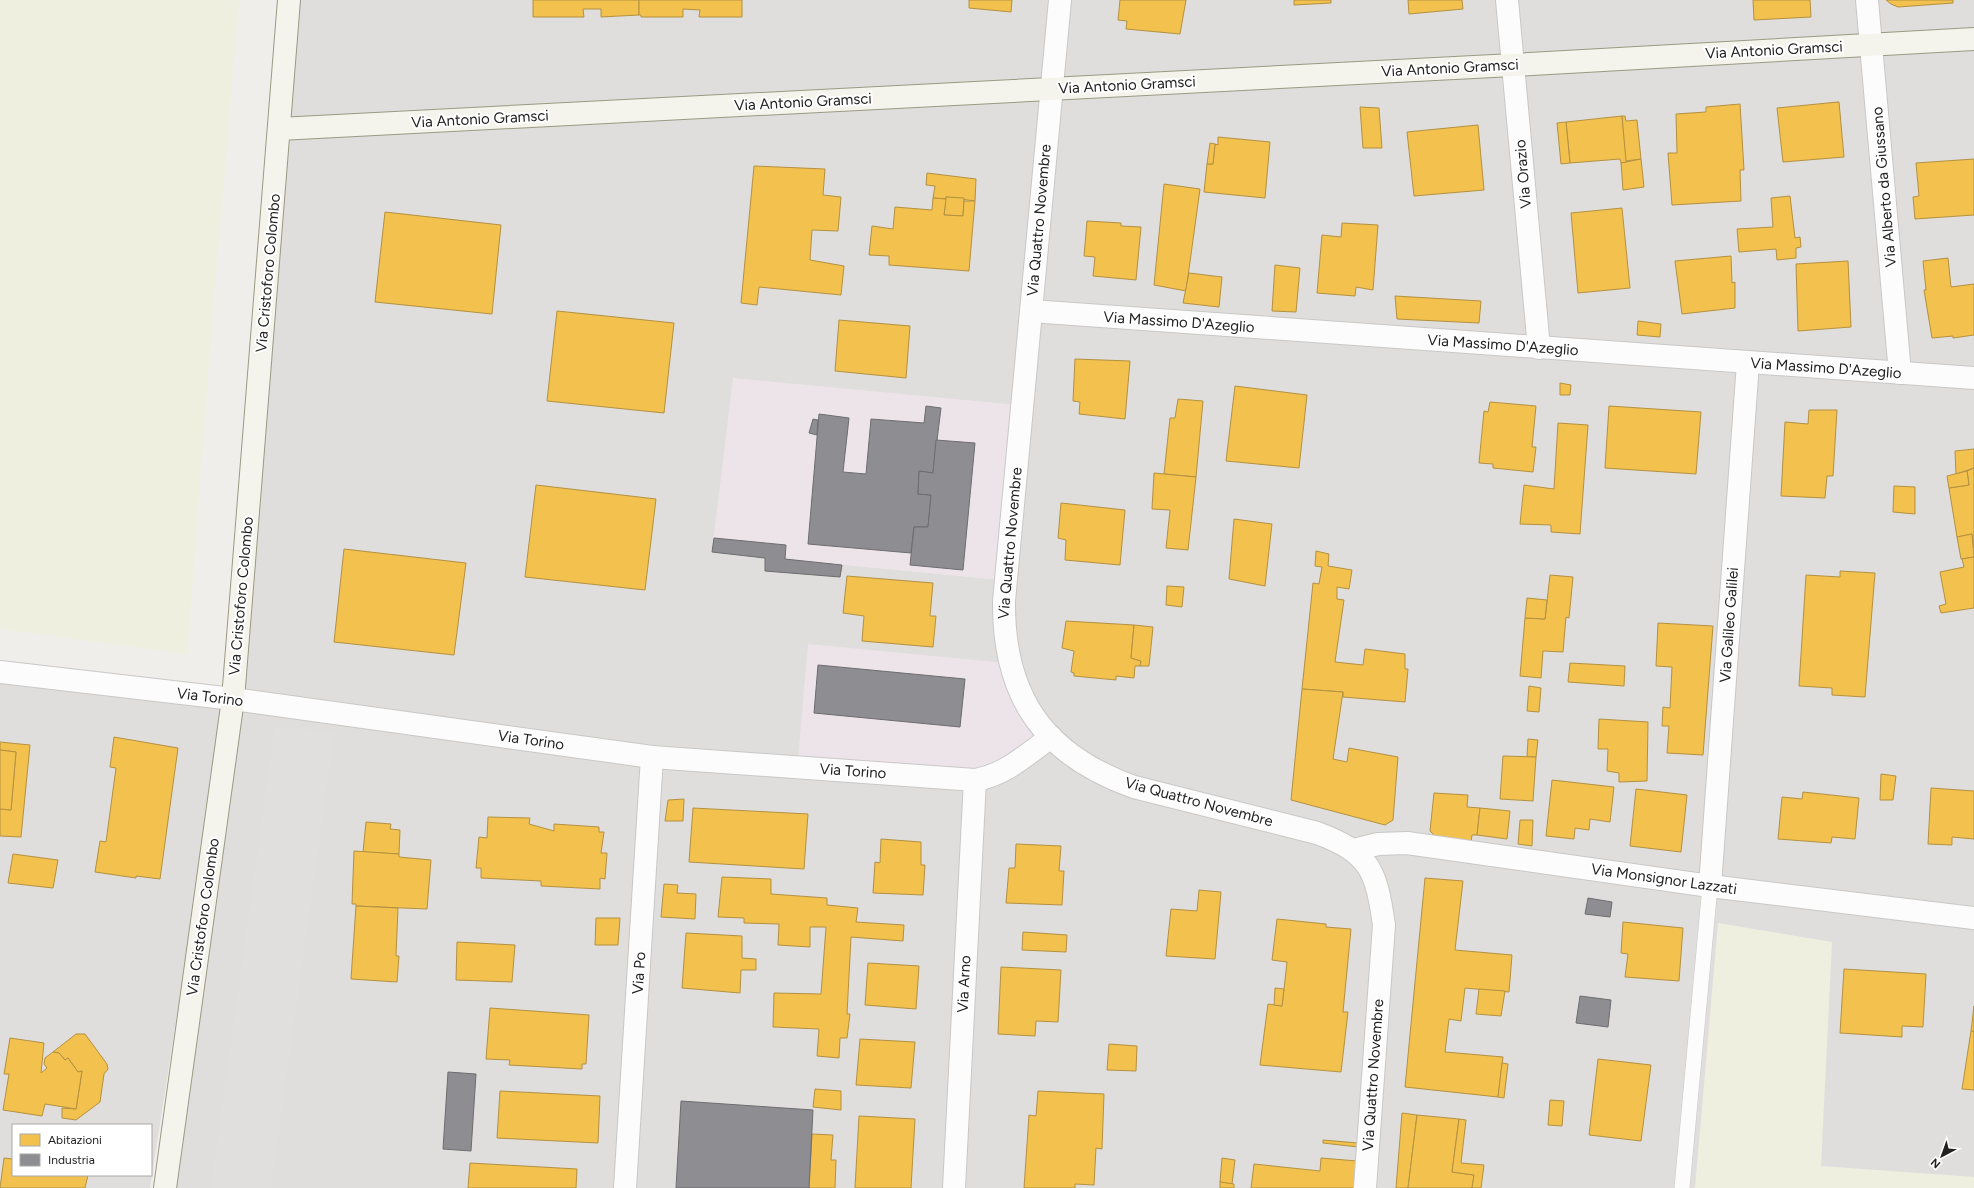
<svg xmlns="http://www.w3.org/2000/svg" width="1974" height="1188" viewBox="0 0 1974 1188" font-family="Figtree,sans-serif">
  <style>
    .residential { fill: #dfdedc; fill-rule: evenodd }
    .industrial { fill: #ede4e9 }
    .farmland { fill: #efefdf }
    .parking { fill: #e0dfde }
    .homes { fill: #f2c14e; stroke: #b49141 }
    .industry { fill: #8d8d92; stroke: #6d6d70 }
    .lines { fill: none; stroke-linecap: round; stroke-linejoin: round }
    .lane-casing { stroke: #c9c8c7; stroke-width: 16 }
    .street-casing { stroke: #c9c8c7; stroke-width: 24 }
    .secondary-casing { stroke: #999a82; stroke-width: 24 }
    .lane { stroke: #fdfcfc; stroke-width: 15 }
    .street { stroke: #fdfcfc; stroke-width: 22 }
    .secondary { stroke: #f4f4ed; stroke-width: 22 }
    .labels { text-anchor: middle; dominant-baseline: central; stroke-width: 4; stroke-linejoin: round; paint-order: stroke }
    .street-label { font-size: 15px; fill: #222; stroke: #fff }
  </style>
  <rect width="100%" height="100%" fill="#f0eeeb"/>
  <!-- residential -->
  <g class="residential">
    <polygon points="294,0 1974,0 1974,33 284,125"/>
    <polygon points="1974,44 1974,914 1354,844 1146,785 1085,760 1037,708 1011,643 1056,94"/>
    <polygon points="1046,94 1018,405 714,538 712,552 1002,580 998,620 1044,735 1066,756 1337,843 1375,889 1361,1188 172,1188 283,133"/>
    <path d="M 0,678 L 225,705 L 150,1188 L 0,1188 ZM 13,1125 L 151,1125 L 151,1175 L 13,1175 Z"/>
    <polygon points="1379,849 1974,926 1974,1188 1369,1188 1389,926 1361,851"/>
  </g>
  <!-- industrial -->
  <g class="industrial">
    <polygon points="733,378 1018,405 1002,580 712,552"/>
    <polygon points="808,644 1006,663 1044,735 991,772 798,760"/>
  </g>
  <!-- farmland -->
  <g class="farmland">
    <polygon points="0,0 239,0 213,310 187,654 0,629"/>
    <polygon points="1718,923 1832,942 1821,1166 1974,1177 1974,1188 1695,1188"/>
  </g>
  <!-- parking -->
  <polygon class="parking" points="275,725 334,734 271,1188 211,1188"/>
  <!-- homes -->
  <g class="homes">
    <polygon points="533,0 639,0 639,15 601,17 601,9 583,9 584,17 533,17"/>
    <polygon points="639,0 742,0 742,17 699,17 700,10 683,9 683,17 641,17 641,15 639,15"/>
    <polygon points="969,0 1012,0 1011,12 969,8"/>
    <polygon points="1120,0 1186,0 1180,34 1126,29 1127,21 1118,20"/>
    <polygon points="1294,0 1331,0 1331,3 1294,5"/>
    <polygon points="1408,0 1462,0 1463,9 1409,14"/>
    <polygon points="1753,0 1810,0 1811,17 1754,20"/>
    <polygon points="1886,0 1953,0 1953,3 1898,7 1891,4"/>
    <polygon points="1838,102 1839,102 1844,157 1783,162 1777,108"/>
    <polygon points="1740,104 1744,170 1740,170 1741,201 1672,205 1668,153 1677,153 1676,114 1706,112 1706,107"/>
    <polygon points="1360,107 1379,108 1382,148 1363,148"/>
    <polygon points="1622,116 1627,162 1621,163 1620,159 1570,163 1566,122"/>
    <polygon points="1622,116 1625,116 1626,121 1637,120 1641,159 1626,161"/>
    <polygon points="1566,122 1570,163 1561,164 1557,123"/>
    <polygon points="1478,125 1484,190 1414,196 1407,132"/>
    <polygon points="1218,137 1270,142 1265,198 1204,192 1207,164 1213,164 1215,144 1218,145"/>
    <polygon points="1210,143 1215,144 1213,164 1207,164"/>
    <polygon points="1641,159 1644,187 1623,190 1621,163"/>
    <polygon points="1974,159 1974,215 1915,219 1913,197 1919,196 1916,163"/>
    <polygon points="754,166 825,169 823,195 841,197 838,231 812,230 810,260 844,266 841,295 759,287 757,305 741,303"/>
    <polygon points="927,173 976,179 975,201 946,197 946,199 933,198 935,186 926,185"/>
    <polygon points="1164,184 1200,189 1186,291 1154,285"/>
    <polygon points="1790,196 1795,238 1800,237 1801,247 1796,248 1796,258 1777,260 1776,249 1739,252 1737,229 1773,227 1771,198"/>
    <polygon points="946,197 964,198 963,216 944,215"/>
    <polygon points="933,198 946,199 944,215 963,216 964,201 975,201 969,271 889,265 889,256 869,255 872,226 893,229 895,207 932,210"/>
    <polygon points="1622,208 1630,288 1578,293 1571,213"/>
    <polygon points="385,212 501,225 492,314 375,302"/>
    <polygon points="1087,221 1121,223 1121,226 1141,227 1136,280 1093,276 1095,257 1084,256"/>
    <polygon points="1342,223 1378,225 1373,290 1356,287 1355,296 1317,293 1322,235 1341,237"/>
    <polygon points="1731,256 1732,283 1735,282 1735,308 1682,314 1675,261"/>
    <polygon points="1948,258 1951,287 1974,284 1974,335 1953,338 1953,336 1932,338 1924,290 1926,290 1923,261"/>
    <polygon points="1848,261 1851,327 1798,331 1796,264"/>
    <polygon points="1275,265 1300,268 1296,312 1272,311"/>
    <polygon points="1189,273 1222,277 1219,307 1183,303"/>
    <polygon points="1395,296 1481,301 1479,323 1397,319"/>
    <polygon points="557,311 674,323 664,413 547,401"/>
    <polygon points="839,320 910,326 906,378 835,371"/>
    <polygon points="1638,321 1661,324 1660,337 1637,335"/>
    <polygon points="1075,359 1130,361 1125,419 1079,414 1080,402 1073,401"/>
    <polygon points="1560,383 1571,385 1570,395 1560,395"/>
    <polygon points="1235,386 1307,395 1299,468 1226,461"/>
    <polygon points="1178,399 1203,401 1196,477 1164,474 1170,418 1175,418"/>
    <polygon points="1490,402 1536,406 1532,447 1536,447 1533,472 1493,468 1493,464 1479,463 1484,411 1488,412"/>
    <polygon points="1609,406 1701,412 1696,474 1605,468"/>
    <polygon points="1809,410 1837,410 1833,476 1827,476 1825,498 1781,496 1785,422 1808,424"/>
    <polygon points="1558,423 1588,425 1580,534 1551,532 1551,525 1520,524 1524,485 1554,489"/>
    <polygon points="1974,449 1974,468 1956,474 1955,451"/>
    <polygon points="1974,468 1974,548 1972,534 1957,537 1949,488 1969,485 1967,471"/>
    <polygon points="1967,471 1969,485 1949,488 1947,476"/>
    <polygon points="1154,473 1196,477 1188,550 1166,548 1170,510 1152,509"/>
    <polygon points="536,485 656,499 645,590 525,577"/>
    <polygon points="1894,486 1915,487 1915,514 1893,512"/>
    <polygon points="1061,503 1125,510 1120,565 1065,560 1066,540 1058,538"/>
    <polygon points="1234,519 1272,524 1265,586 1229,579"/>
    <polygon points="1972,534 1974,557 1961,559 1957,537"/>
    <polygon points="344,549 466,563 454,655 334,642"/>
    <polygon points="1316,551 1329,554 1328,566 1352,570 1349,589 1337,587 1337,599 1344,600 1335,662 1363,665 1365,649 1405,654 1405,669 1408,669 1405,702 1343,697 1343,692 1302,689 1313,583 1319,584 1322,567 1315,566"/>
    <polygon points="1974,557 1974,608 1941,613 1939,606 1946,604 1940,572 1964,567 1962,559"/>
    <polygon points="1840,571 1875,573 1865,697 1832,695 1832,688 1799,686 1806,575 1840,577"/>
    <polygon points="1550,575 1573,577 1569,618 1566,617 1563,652 1543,651 1541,678 1520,676 1525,618 1545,619"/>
    <polygon points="847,576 933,583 930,616 936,616 933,647 862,641 864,616 843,613"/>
    <polygon points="1167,586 1184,587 1182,607 1166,605"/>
    <polygon points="1527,598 1547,600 1545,619 1525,618"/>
    <polygon points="1066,621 1134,625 1131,658 1141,661 1140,666 1135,666 1134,678 1116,676 1116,680 1074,676 1074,673 1071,672 1074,651 1062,648"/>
    <polygon points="1658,623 1713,626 1703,755 1667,753 1669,726 1662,726 1663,707 1670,708 1672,667 1656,666"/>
    <polygon points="1134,625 1153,627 1149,666 1140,666 1141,661 1131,658"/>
    <polygon points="1570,663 1625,666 1624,686 1568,682"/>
    <polygon points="1529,686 1541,688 1539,712 1527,711"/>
    <polygon points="1302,689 1343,692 1333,759 1347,762 1349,748 1398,757 1393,820 1385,825 1291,800"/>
    <polygon points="1599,719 1648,722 1647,781 1619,782 1619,773 1607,771 1608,749 1598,749"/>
    <polygon points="114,737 178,748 160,879 136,876 136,878 95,872 100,841 106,842 116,768 110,767"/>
    <polygon points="1528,739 1538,740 1536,757 1527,757"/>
    <polygon points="0,742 30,745 21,837 0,836 0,809 11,810 16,752 0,750"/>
    <polygon points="0,750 16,752 11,810 0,809"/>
    <polygon points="1503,756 1536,757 1533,801 1500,799"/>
    <polygon points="1881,774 1896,776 1893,800 1880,800"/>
    <polygon points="1552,780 1614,787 1610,822 1590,819 1589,830 1575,828 1574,839 1546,836"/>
    <polygon points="1931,788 1974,791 1974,839 1952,837 1952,845 1928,844"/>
    <polygon points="1636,789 1687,795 1681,852 1630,846"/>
    <polygon points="1803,792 1859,798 1855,839 1832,837 1831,843 1778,839 1782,797 1802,799"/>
    <polygon points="1434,793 1468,795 1467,807 1480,808 1477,835 1472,835 1471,842 1438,839 1430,831"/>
    <polygon points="684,799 683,821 665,821 668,800"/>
    <polygon points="693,808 808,814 804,869 689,862"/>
    <polygon points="1480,808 1510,811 1507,839 1477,835"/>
    <polygon points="488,817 530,818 529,824 554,831 554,824 599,827 599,832 604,832 601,853 607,853 605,879 600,878 600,889 541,886 541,881 481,878 481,868 476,868 479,837 487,838"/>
    <polygon points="1520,820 1533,820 1532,846 1518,844"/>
    <polygon points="366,822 391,824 390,829 400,830 399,854 363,852"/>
    <polygon points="881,839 921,842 921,865 925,865 923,895 873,893 875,862 880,863"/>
    <polygon points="1016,844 1061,846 1059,871 1064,871 1062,905 1006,903 1009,868 1015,868"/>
    <polygon points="354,851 399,854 399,857 431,860 427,909 356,906 356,904 352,904"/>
    <polygon points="13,854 58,860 53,888 8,883"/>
    <polygon points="722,877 771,879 771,894 827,898 827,905 858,908 856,922 904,925 903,941 851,937 847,1014 850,1014 847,1038 840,1038 839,1058 817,1056 819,1029 773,1027 774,993 821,994 826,927 810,927 810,947 778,945 779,924 744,923 744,918 718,917"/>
    <polygon points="1425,878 1463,881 1455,950 1512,955 1509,992 1465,988 1461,1021 1449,1019 1445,1052 1503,1057 1498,1097 1405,1087"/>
    <polygon points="664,884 678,885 677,893 696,894 695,919 661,917"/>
    <polygon points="1199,890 1221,892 1215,959 1166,956 1171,909 1197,911"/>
    <polygon points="356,906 398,908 396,956 399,956 397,982 351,979"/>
    <polygon points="596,918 620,918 618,945 595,945"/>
    <polygon points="1277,919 1326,924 1326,927 1351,929 1343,1012 1348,1012 1341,1072 1260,1065 1268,1004 1282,1006 1284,989 1287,962 1272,960"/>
    <polygon points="1623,922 1683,928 1679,981 1625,977 1628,954 1621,953"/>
    <polygon points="1023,932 1067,935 1066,952 1022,950"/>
    <polygon points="686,933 742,936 742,958 756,959 756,970 741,970 740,993 682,988"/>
    <polygon points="457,942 515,945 512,982 456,980"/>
    <polygon points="868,963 919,966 916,1009 865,1005"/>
    <polygon points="1001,967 1061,970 1058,1022 1036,1021 1035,1036 998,1034"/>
    <polygon points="1844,969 1926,974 1923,1027 1902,1026 1902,1037 1840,1033"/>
    <polygon points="1275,988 1284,989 1282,1006 1274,1005"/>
    <polygon points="1479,989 1505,991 1501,1016 1476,1014"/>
    <polygon points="1974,1006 1974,1032 1971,1031"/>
    <polygon points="490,1008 589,1015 586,1064 582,1064 582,1069 509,1065 510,1060 486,1059"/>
    <polygon points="1971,1031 1974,1032 1974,1090 1962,1089"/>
    <polygon points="76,1034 85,1034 107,1064 108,1069 104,1074 100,1102 76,1120 62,1118 62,1108 76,1109 82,1071 78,1072 68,1058 65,1060 59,1053 53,1052"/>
    <polygon points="10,1038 44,1043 41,1073 47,1068 44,1064 45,1058 53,1052 59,1053 65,1060 68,1058 78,1072 82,1071 76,1109 45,1104 42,1116 3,1110 9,1074 4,1074"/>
    <polygon points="860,1039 915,1042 911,1088 856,1085"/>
    <polygon points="1109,1044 1137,1046 1136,1071 1107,1070"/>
    <polygon points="1598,1059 1651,1065 1641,1141 1589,1135"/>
    <polygon points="1502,1063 1508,1064 1504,1098 1498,1097"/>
    <polygon points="815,1089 841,1091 841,1110 813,1107"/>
    <polygon points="500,1091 600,1096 598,1143 497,1138"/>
    <polygon points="1038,1091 1104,1094 1102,1149 1096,1148 1094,1185 1075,1184 1075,1188 1024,1188 1029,1115 1036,1116"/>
    <polygon points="1550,1100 1564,1101 1562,1126 1548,1125"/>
    <polygon points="1402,1113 1417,1115 1408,1188 1396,1188"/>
    <polygon points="1417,1115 1459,1119 1452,1172 1474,1175 1472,1188 1408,1188"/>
    <polygon points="859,1116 915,1119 911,1188 855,1188"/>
    <polygon points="1459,1119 1466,1120 1461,1163 1484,1165 1481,1188 1472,1188 1474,1175 1452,1172"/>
    <polygon points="812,1134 833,1135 831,1160 836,1160 835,1188 809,1188"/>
    <polygon points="1323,1140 1358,1143 1358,1147 1323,1143"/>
    <polygon points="4,1158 13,1159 13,1175 88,1175 85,1188 0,1188"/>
    <polygon points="1222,1158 1235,1160 1232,1184 1220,1182"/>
    <polygon points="1321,1158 1357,1161 1354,1188 1251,1188 1254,1164 1320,1171"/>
    <polygon points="470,1163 577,1169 576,1188 468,1188"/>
    <polygon points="1220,1182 1234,1184 1234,1188 1220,1188"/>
  </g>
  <!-- industry -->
  <g class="industry">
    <polygon points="926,406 941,408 933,473 919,471 918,494 931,495 928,527 914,527 911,553 808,544 819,414 849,418 843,472 866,474 871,419 924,423"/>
    <polygon points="813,419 818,420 817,435 809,433"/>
    <polygon points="936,440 975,443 963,570 910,565 914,527 928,527 931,495 918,494 919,471 933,473"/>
    <polygon points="714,538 786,545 785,559 842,565 840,577 765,571 765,558 712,552"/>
    <polygon points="818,665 965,679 960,727 814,713"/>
    <polygon points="1588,898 1612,902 1610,917 1585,914"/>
    <polygon points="1580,996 1611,1000 1608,1027 1576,1023"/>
    <polygon points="448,1072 476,1074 471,1151 443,1149"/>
    <polygon points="681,1101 813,1110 809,1188 676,1188"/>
  </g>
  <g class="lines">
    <!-- lane casing -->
    <g class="lane-casing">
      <polyline id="lane" points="1682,1188 1710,886"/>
    </g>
    <!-- street casing -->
    <g class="street-casing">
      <g id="street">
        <path d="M 1060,0 L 1004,601 C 1003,697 1044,755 1134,787 L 1317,833 C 1371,853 1376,871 1384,925 L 1365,1188"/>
        <polyline points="1507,0 1539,348"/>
        <polyline points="1867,0 1900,373"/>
        <polyline points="1031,311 1974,378"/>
        <path d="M 0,672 L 233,699 L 652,757 L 975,780 C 1005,775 1026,755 1051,737"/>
        <polyline points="1354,850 1378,844 1407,843 1710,886 1974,918"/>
        <polyline points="1710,886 1748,363"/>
        <polyline points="625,1188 652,757"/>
        <polyline points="954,1188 975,780"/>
      </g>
    </g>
    <!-- secondary casing -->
    <g class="secondary-casing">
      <g id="secondary">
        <polyline points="279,129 1513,65 1974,39"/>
        <polyline points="165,1188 233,699 289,0"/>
      </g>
    </g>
    <!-- lane -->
    <use href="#lane" class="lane"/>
    <!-- street -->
    <use href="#street" class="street"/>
    <!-- secondary -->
    <use href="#secondary" class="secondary"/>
  </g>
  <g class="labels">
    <!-- street labels -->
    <g class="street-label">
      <text transform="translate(1774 50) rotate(-3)">Via Antonio Gramsci</text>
      <text transform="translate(1450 68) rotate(-3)">Via Antonio Gramsci</text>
      <text transform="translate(1127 85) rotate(-3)">Via Antonio Gramsci</text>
      <text transform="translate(803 102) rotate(-3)">Via Antonio Gramsci</text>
      <text transform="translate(480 119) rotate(-3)">Via Antonio Gramsci</text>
      <text transform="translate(1523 174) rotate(-95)">Via Orazio</text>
      <text transform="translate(1884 187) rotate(-95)">Via Alberto da Giussano</text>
      <text transform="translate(1039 220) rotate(-85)">Via Quattro Novembre</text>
      <text transform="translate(268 273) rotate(-85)">Via Cristoforo Colombo</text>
      <text transform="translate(1179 322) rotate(4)">Via Massimo D'Azeglio</text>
      <text transform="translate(1503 345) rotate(4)">Via Massimo D'Azeglio</text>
      <text transform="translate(1826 368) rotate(4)">Via Massimo D'Azeglio</text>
      <text transform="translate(1010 543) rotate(-85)">Via Quattro Novembre</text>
      <text transform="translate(241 596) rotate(-85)">Via Cristoforo Colombo</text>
      <text transform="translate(1729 625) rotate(-86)">Via Galileo Galilei</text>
      <text transform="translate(210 697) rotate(7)">Via Torino</text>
      <text transform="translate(531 740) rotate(8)">Via Torino</text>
      <text transform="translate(853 771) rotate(4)">Via Torino</text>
      <text transform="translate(1199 802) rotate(15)">Via Quattro Novembre</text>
      <text transform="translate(1664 879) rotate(8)">Via Monsignor Lazzati</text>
      <text transform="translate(203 917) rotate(-82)">Via Cristoforo Colombo</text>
      <text transform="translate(639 973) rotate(-86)">Via Po</text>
      <text transform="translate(964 984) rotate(-87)">Via Arno</text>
      <text transform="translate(1373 1075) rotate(-86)">Via Quattro Novembre</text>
    </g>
  </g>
  <!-- legend -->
  <rect x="12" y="1124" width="140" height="52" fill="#ffffff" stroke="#a7a7a7"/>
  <rect x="20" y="1134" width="20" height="12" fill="#f2c14e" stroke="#a7a7a7"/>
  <text x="48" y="1144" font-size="12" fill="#222222">Abitazioni</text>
  <rect x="20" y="1154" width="20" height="12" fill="#8d8d92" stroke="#a7a7a7"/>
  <text x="48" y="1164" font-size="12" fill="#222222">Industria</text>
  <!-- north arrow -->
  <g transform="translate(1942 1156) rotate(221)" stroke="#ffffff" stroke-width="3" paint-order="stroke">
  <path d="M0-3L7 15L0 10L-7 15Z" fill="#222222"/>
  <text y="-6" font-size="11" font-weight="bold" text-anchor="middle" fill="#222222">N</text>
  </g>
</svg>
